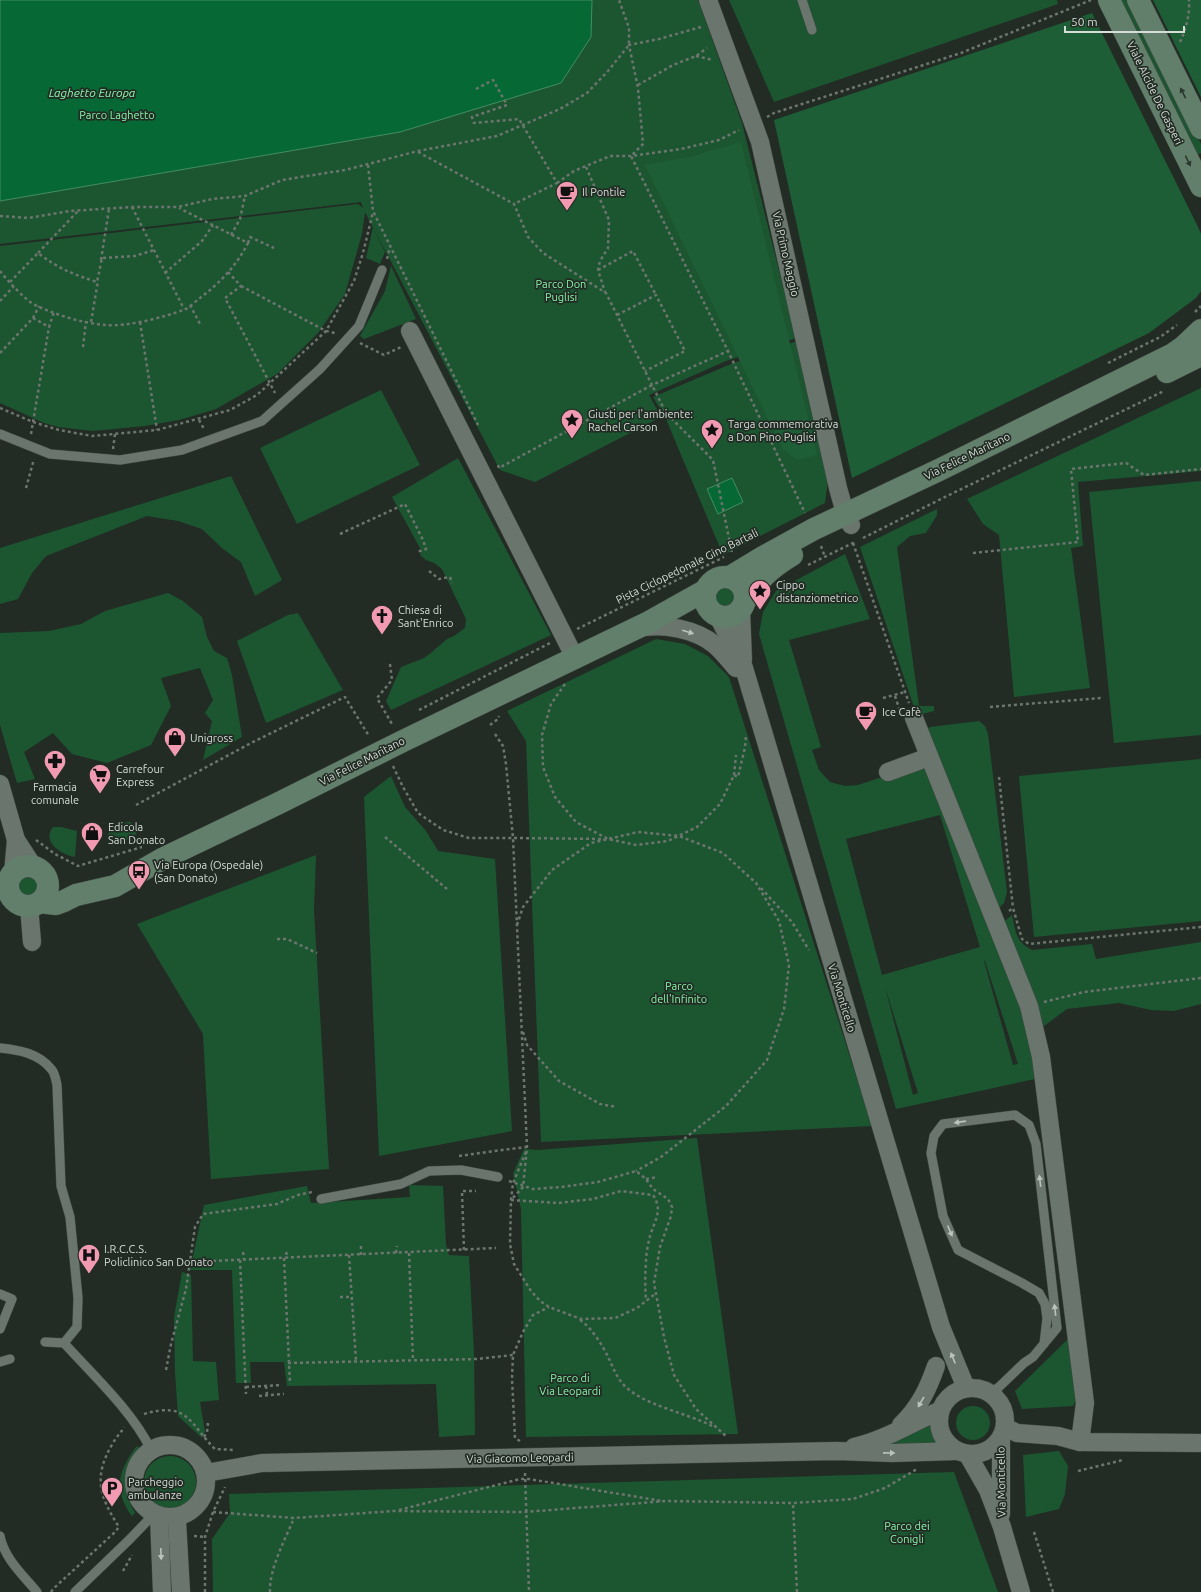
<svg xmlns="http://www.w3.org/2000/svg" width="1201" height="1592" viewBox="0 0 1201 1592" font-family="Ubuntu,sans-serif">
  <style>
    .green { fill: #1c5631; fill-rule: evenodd }
    .forest { fill: #1e5e36 }
    .water { fill: #066935; stroke: #448c66 }
    .lines { fill: none; stroke-linecap: round; stroke-linejoin: round }
    .lane-casing { stroke: #404843; stroke-width: 10 }
    .street-casing { stroke: #404843; stroke-width: 19 }
    .secondary-casing { stroke: #404843; stroke-width: 23 }
    .path { stroke: #6c756e; stroke-width: 2.5; stroke-dasharray: 3 3; stroke-linecap: butt }
    .lane { stroke: #6a766d; stroke-width: 9 }
    .street { stroke: #6a766d; stroke-width: 18 }
    .secondary { stroke: #627f6b; stroke-width: 22 }
    .oneway { fill: #2c382f }
    .oneway2 { fill: #bbc3bd }
    .labels { text-anchor: middle; dominant-baseline: central; stroke-width: 3.5; stroke-linejoin: round; paint-order: stroke }
    .street-label { font-size: 11px; fill: #d6ddd8; stroke: #222c24 }
    .park-label { font-size: 11px; fill: #86f4a8; stroke: #222c24 }
    .poi-label { font-size: 11px; fill: #d6ddd8; stroke: #222c24; text-anchor: start }
    .water-label { font-size: 12px; font-style: italic; fill: #89f7ab; stroke: #222c24 }
  </style>
  <rect width="100%" height="100%" fill="#222c24"/>
  <!-- green -->
  <g class="green">
    <polygon points="0,0 698,0 742,123 796,338 726,361 649,395 661,417 535,482 500,470 365,212 362,234 345,294 318,333 277,374 216,409 179,420 145,426 93,431 58,427 44,423 0,403 0,246 358,204 363,208 361,202 0,244"/>
    <polygon points="729,0 1057,0 1058,4 774,102"/>
    <polygon points="1117,0 1129,0 1201,144 1201,153 1194,156"/>
    <polygon points="373,227 385,252 380,264 366,258"/>
    <polygon points="391,266 416,319 364,339 360,336 385,291"/>
    <polygon points="797,341 828,480 825,503 723,555 666,419 653,397 731,364"/>
    <polygon points="1201,388 1201,471 1078,482 1083,546 1071,548 1090,688 1014,697 999,535 983,524 967,499"/>
    <polygon points="381,390 420,465 297,524 260,448"/>
    <polygon points="458,458 551,635 391,710 386,701 401,667 424,658 432,652 447,639 454,636 465,628 466,619 442,569 434,563 426,560 420,555 421,550 392,497"/>
    <polygon points="231,476 282,580 255,596 241,562 223,549 202,529 178,521 147,516 46,556 32,573 18,599 0,604 0,548"/>
    <polygon points="1201,481 1201,735 1114,743 1089,492"/>
    <polygon points="937,509 937,515 926,533 910,536 897,547 919,706 934,706 934,711 922,714 916,713 860,547"/>
    <path d="M 845,554 L 870,619 L 789,640 L 821,747 L 812,750 L 819,770 L 830,782 L 845,786 L 858,785 L 928,762 L 1023,1003 L 1034,1064 L 1035,1079 L 896,1109 L 759,634 L 763,612 L 776,591 ZM 940,815 L 980,947 L 882,975 L 846,839 ZM 984,961 L 985,961 L 1018,1064 L 1013,1065 ZM 885,987 L 918,1093 L 913,1095 Z"/>
    <circle cx="726" cy="595" r="11"/>
    <polygon points="168,593 183,601 202,617 207,637 214,651 227,658 232,675 242,737 203,760 212,721 205,713 213,700 200,668 161,678 171,706 151,745 107,763 72,754 53,733 24,752 35,779 17,783 0,725 0,633 49,631 81,624 105,611"/>
    <polygon points="298,613 343,690 266,723 237,641 288,615"/>
    <polygon points="656,639 685,644 708,656 729,677 872,1126 541,1142 526,741 507,711"/>
    <polygon points="979,721 985,726 988,734 1007,892 1004,903 997,910 926,730 930,727"/>
    <polygon points="1201,759 1201,921 1034,937 1019,776"/>
    <polygon points="391,776 405,807 426,831 438,851 495,859 512,1131 379,1156 364,797"/>
    <polygon points="127,822 131,822 137,832 134,837 112,846 107,839 108,834 111,830"/>
    <path d="M 53,827 L 61,827 L 77,831 L 75,857 C 62,855 41,842 53,827 Z"/>
    <polygon points="316,855 314,910 329,1169 211,1179 203,1034 137,924"/>
    <circle cx="28" cy="886" r="9"/>
    <path d="M 1012,915 C 1016,932 1015,941 1032,950 L 1092,944 L 1096,959 L 1201,942 L 1201,1004 L 1174,1011 L 1151,1010 L 1119,1003 L 1067,1009 L 1044,1026 L 1001,924 Z"/>
    <polygon points="697,1138 738,1434 526,1437 521,1209 513,1174 524,1149 538,1150"/>
    <polygon points="409,1185 443,1186 446,1245 449,1255 469,1256 474,1353 475,1435 439,1437 436,1384 287,1386 284,1362 250,1362 251,1383 236,1383 232,1270 190,1270 204,1205 307,1186 311,1203 410,1197"/>
    <polygon points="182,1272 191,1275 193,1361 216,1362 219,1400 200,1402 205,1432 202,1438 178,1416 175,1372 174,1317"/>
    <polygon points="1070,1337 1077,1398 1073,1406 1022,1409 1015,1391"/>
    <circle cx="973" cy="1423" r="17"/>
    <polygon points="933,1420 932,1426 941,1444 881,1447"/>
    <path d="M 137,1446 L 141,1449 C 122,1472 120,1486 135,1513 L 132,1516 C 113,1490 118,1470 137,1446 Z"/>
    <polygon points="1059,1451 1068,1466 1065,1494 1059,1509 1026,1517 1023,1455"/>
    <circle cx="170" cy="1482" r="26"/>
    <polygon points="954,1472 998,1592 213,1592 212,1539 230,1513 229,1494"/>
  </g>
  <!-- forest -->
  <g class="forest">
    <polygon points="1153,0 1201,0 1201,97"/>
    <polygon points="1092,13 1199,229 1201,234 1201,291 1196,298 1149,333 852,478 774,120"/>
    <polygon points="741,142 817,455 797,460 783,450 645,165 693,156"/>
  </g>
  <!-- water -->
  <g class="water">
    <polygon points="0,0 592,0 591,37 561,83 400,132 0,201"/>
    <polygon points="732,478 743,502 718,514 707,489"/>
  </g>
  <g class="lines">
    <!-- lane casing -->
    <g class="lane-casing">
      <g id="lane">
        <polyline points="802,0 812,30"/>
        <polyline points="0,434 50,454 120,460 182,450 262,421 320,369 359,326 382,270"/>
        <path d="M 0,1048 C 19,1050 39,1053 52,1070 C 55,1074 56,1080 57,1085 L 61,1186 L 70,1217 L 78,1298 L 77,1327 L 64,1343 C 93,1375 133,1412 151,1450"/>
        <polyline points="321,1199 401,1184 429,1171 461,1170 498,1177"/>
        <polyline points="0,1294 12,1299 0,1329"/>
        <polyline points="45,1342 64,1343"/>
        <polyline points="0,1362 10,1359"/>
        <polyline points="990,1393 999,1387 1024,1363 1033,1357 1057,1328 1036,1144 1029,1125 1015,1115 943,1124 934,1136 931,1153 943,1216 958,1250 1022,1283 1039,1293 1045,1304 1047,1318 1044,1344"/>
        <path d="M 0,1536 C 4,1558 23,1575 37,1592"/>
        <polyline points="75,1592 130,1539 154,1514"/>
      </g>
    </g>
    <!-- street casing -->
    <g class="street-casing">
      <g id="street">
        <polyline points="708,0 760,142 838,488 845,513 851,525"/>
        <polyline points="410,331 575,658"/>
        <polyline points="741,610 743,660"/>
        <polyline points="718,616 744,668 941,1327 966,1388"/>
        <path d="M 638,628 C 663,623 696,629 715,645 C 723,652 729,660 736,668"/>
        <polyline points="914,718 1029,1006 1041,1057 1085,1403 1080,1442"/>
        <polyline points="888,772 929,757"/>
        <polyline points="0,784 16,840 33,866"/>
        <polyline points="13,873 16,840"/>
        <polyline points="29,906 32,942"/>
        <circle cx="972" cy="1421" r="33"/>
        <path d="M 901,1425 C 919,1408 928,1389 936,1366"/>
        <polyline points="1004,1431 1011,1430 1017,1433 1058,1436 1080,1442 1201,1443"/>
        <polyline points="1001,1438 1001,1514"/>
        <circle cx="170" cy="1481" r="36"/>
        <path d="M 854,1447 C 885,1440 911,1423 939,1411"/>
        <polyline points="968,1455 988,1490 1002,1527 1021,1592"/>
        <polyline points="206,1473 262,1463 836,1451 892,1453 956,1451"/>
        <polyline points="159,1516 162,1592"/>
        <polyline points="175,1517 177,1521 181,1592"/>
      </g>
    </g>
    <!-- secondary casing -->
    <g class="secondary-casing">
      <g id="secondary">
        <polyline points="1109,0 1201,186"/>
        <polyline points="1138,0 1201,128"/>
        <polyline points="1167,372 1201,355"/>
        <circle cx="725" cy="597" r="20"/>
        <polyline points="730,577 763,557 814,529 939,470 1173,354 1183,347 1201,330"/>
        <path d="M 745,601 C 758,580 770,568 792,555"/>
        <circle cx="28" cy="886" r="20"/>
        <polyline points="40,902 56,904 64,901 76,895 115,886 162,859 277,804 403,741 647,623 706,590"/>
      </g>
    </g>
    <!-- path -->
    <g class="path">
      <polyline points="701,27 659,39 629,45 638,88 643,144 631,156 728,351 805,513"/>
      <path d="M 1180,42 C 1186,29 1190,14 1189,0"/>
      <polyline points="696,56 713,60"/>
      <polyline points="638,85 673,65 696,56 707,48"/>
      <polyline points="476,89 493,80 507,105 472,117 474,123 519,119 557,183 514,204"/>
      <polyline points="767,117 774,113 961,53 1091,0"/>
      <polyline points="418,152 514,204 528,237 543,253 606,293 652,385 728,351"/>
      <polyline points="368,165 373,211 478,425"/>
      <polyline points="586,167 609,220 608,248 600,261 598,270 605,292"/>
      <polyline points="557,183 574,171 610,156 631,156 681,149 719,140 739,130"/>
      <polyline points="132,207 184,309"/>
      <polyline points="0,216 29,218 70,211 132,207 178,207 212,199 245,196 282,180 345,170 418,151 497,136 560,109 587,93 608,71 629,45 629,28 619,0"/>
      <polyline points="231,235 240,219 245,196"/>
      <polyline points="248,243 250,237 274,248"/>
      <polyline points="38,253 79,210"/>
      <polyline points="387,259 390,247"/>
      <polyline points="101,260 109,209"/>
      <polyline points="598,270 633,251 656,295"/>
      <path d="M 0,271 C 7,280 25,300 35,305 C 56,315 82,323 105,325 C 128,327 165,317 186,309 C 191,306 196,301 200,298 C 220,283 237,265 248,243 L 179,208"/>
      <polyline points="228,272 241,286 225,298 275,393"/>
      <polyline points="165,273 202,241 213,225"/>
      <path d="M 10,282 L 38,253 C 57,268 75,275 97,282 L 102,258 L 135,256 L 154,250"/>
      <polyline points="241,286 326,331 335,333"/>
      <polyline points="0,301 14,286"/>
      <polyline points="190,305 200,324"/>
      <polyline points="1195,312 1201,306"/>
      <polyline points="617,315 656,295 685,351 645,371"/>
      <polyline points="33,318 49,327 54,312"/>
      <polyline points="91,322 98,281"/>
      <polyline points="140,322 157,430"/>
      <polyline points="360,343 384,355 401,347"/>
      <polyline points="83,347 86,321"/>
      <polyline points="0,353 33,318 39,306"/>
      <polyline points="1108,363 1160,337 1177,325"/>
      <polyline points="0,408 33,422 59,430 92,436 157,430 230,410 257,395 326,331 354,281 363,253 373,212"/>
      <polyline points="199,420 204,429"/>
      <polyline points="31,434 49,327"/>
      <polyline points="113,449 115,434"/>
      <polyline points="498,465 499,468 652,385 666,413 713,460 732,553"/>
      <polyline points="26,488 34,459"/>
      <polyline points="340,534 405,504 423,540 426,549 417,552"/>
      <polyline points="863,538 949,495 1164,391"/>
      <polyline points="853,543 909,703"/>
      <polyline points="821,546 825,557"/>
      <polyline points="973,553 1078,542 1071,469 1126,463 1144,475 1201,469"/>
      <polyline points="808,565 855,542"/>
      <polyline points="429,571 439,579 450,577 452,583"/>
      <polyline points="577,629 724,557"/>
      <polyline points="390,664 392,680 377,698 392,724"/>
      <polyline points="565,684 551,704 542,735 543,767 555,797 576,822 608,839 636,845 668,841 697,827 720,804 734,775 738,777 745,747 746,736"/>
      <polyline points="895,696 900,711"/>
      <polyline points="883,698 905,692"/>
      <polyline points="990,707 1101,698"/>
      <polyline points="419,710 550,643"/>
      <polyline points="490,725 498,719 499,716"/>
      <polyline points="495,734 503,746 506,764 513,838 604,839"/>
      <polyline points="393,766 403,787 418,813 443,830 469,838 513,838 527,1147 523,1187 511,1200"/>
      <polyline points="734,775 736,755"/>
      <polyline points="999,777 1013,908"/>
      <polyline points="136,805 251,743 345,697 369,736"/>
      <polyline points="385,837 447,889"/>
      <polyline points="36,840 55,854 78,866 142,847"/>
      <polyline points="761,888 792,922 809,950"/>
      <polyline points="1009,911 1013,908 1022,939 1029,944 1201,927"/>
      <polyline points="517,925 523,907 552,870 591,843 638,832 679,836 723,853 756,883 779,921 789,965 784,1009 767,1060 726,1106 661,1157 636,1171"/>
      <polyline points="277,939 287,939 317,953"/>
      <polyline points="1044,1002 1084,992 1201,978"/>
      <polyline points="523,1032 527,1045 559,1081 600,1104 617,1107"/>
      <polyline points="526,1152 513,1183 511,1200 510,1244 514,1264 531,1291 540,1301 549,1307 581,1319 615,1318 637,1308 655,1294"/>
      <polyline points="459,1156 502,1150 527,1147"/>
      <polyline points="646,1179 658,1177"/>
      <polyline points="509,1181 533,1189 561,1187 598,1182 636,1171 646,1179 653,1189 668,1199 672,1207 671,1216 660,1247 654,1283 664,1337 674,1375 696,1409 727,1437"/>
      <path d="M 511,1200 L 558,1203 L 593,1199 L 621,1191 L 653,1195 C 663,1210 655,1220 650,1236 C 648,1244 646,1254 646,1263 C 645,1276 645,1288 646,1301"/>
      <polyline points="361,1246 361,1255"/>
      <polyline points="464,1250 462,1191 476,1191"/>
      <polyline points="243,1252 244,1259"/>
      <polyline points="286,1252 288,1258"/>
      <polyline points="396,1253 397,1246"/>
      <polyline points="409,1253 413,1360"/>
      <polyline points="349,1255 356,1361"/>
      <polyline points="284,1258 290,1384"/>
      <polyline points="240,1260 246,1394"/>
      <polyline points="189,1262 496,1248"/>
      <polyline points="340,1297 351,1297"/>
      <path d="M 580,1320 C 592,1328 603,1346 609,1359 C 614,1369 617,1379 626,1387 C 646,1406 687,1413 712,1426"/>
      <polyline points="288,1363 477,1359 513,1355"/>
      <polyline points="166,1370 171,1344 186,1289 195,1227 203,1214 277,1204 298,1195 312,1192"/>
      <polyline points="266,1386 267,1395"/>
      <polyline points="246,1387 282,1385"/>
      <polyline points="259,1396 284,1394"/>
      <path d="M 144,1414 C 188,1401 189,1423 215,1449 L 234,1450"/>
      <polyline points="204,1437 207,1432 208,1423"/>
      <polyline points="520,1441 515,1438 512,1378 513,1355 523,1332 533,1315 549,1307"/>
      <polyline points="1078,1471 1123,1460"/>
      <polyline points="525,1473 529,1592"/>
      <polyline points="399,1510 520,1479 529,1479 662,1501"/>
      <polyline points="213,1512 294,1518 394,1511 525,1512 666,1501 793,1503"/>
      <polyline points="1034,1532 1053,1592"/>
      <polyline points="194,1536 205,1537"/>
      <polyline points="123,1571 132,1555"/>
      <path d="M 51,1592 L 54,1588 L 114,1533 L 119,1527 C 99,1496 93,1476 113,1443 C 116,1437 121,1433 124,1427"/>
      <polyline points="205,1592 205,1537 213,1512 225,1487"/>
      <path d="M 270,1592 C 269,1569 285,1540 294,1518"/>
      <polyline points="797,1592 793,1503 853,1499 885,1488 917,1469"/>
    </g>
    <!-- lane -->
    <use href="#lane" class="lane"/>
    <!-- street -->
    <use href="#street" class="street"/>
    <!-- secondary -->
    <use href="#secondary" class="secondary"/>
  </g>
  <!-- one-way arrows -->
  <defs><path id="oneway-solid" d="M-6-.8H1V-3.2L6.5 0L1 3.2V.8H-6Z"/></defs>
  <g class="oneway">
    <use href="#oneway-solid" transform="translate(1183 93) rotate(-117)"/>
    <use href="#oneway-solid" transform="translate(1188 161) rotate(64)"/>
  </g>
  <g class="oneway2">
    <use href="#oneway-solid" transform="translate(688 632) rotate(18)"/>
    <use href="#oneway-solid" transform="translate(960 1122) rotate(172)"/>
    <use href="#oneway-solid" transform="translate(1040 1181) rotate(-97)"/>
    <use href="#oneway-solid" transform="translate(950 1231) rotate(67)"/>
    <use href="#oneway-solid" transform="translate(1055 1310) rotate(-97)"/>
    <use href="#oneway-solid" transform="translate(953 1358) rotate(-112)"/>
    <use href="#oneway-solid" transform="translate(921 1402) rotate(120)"/>
    <use href="#oneway-solid" transform="translate(889 1453) rotate(1)"/>
    <use href="#oneway-solid" transform="translate(161 1554) rotate(88)"/>
  </g>
  <!-- icons -->
  <defs>
    <g id="cafe-pin" transform="scale(1.15)"><path d="M0 17L-7.5 6A9.5 9.5 0 1 1 7.5 6Z" fill="#f19ab1" stroke="#222c24"/><path d="M-5.5-4.5H6V0H3Q3 3.5 0 3.5H-2.5Q-5.5 3.5-5.5 0ZM3-3.2v2h1.7v-2ZM-6 4.5H4V6H-6Z" fill="#111"/></g>
    <g id="sight-pin" transform="scale(1.15)"><path d="M0 17L-7.5 6A9.5 9.5 0 1 1 7.5 6Z" fill="#f19ab1" stroke="#222c24"/><path d="M0-6L1.8-2.2L6-1.7L2.9 1.2L3.7 5.4L0 3.3L-3.7 5.4L-2.9 1.2L-6-1.7L-1.8-2.2Z" fill="#111"/></g>
    <g id="church-pin" transform="scale(1.15)"><path d="M0 17L-7.5 6A9.5 9.5 0 1 1 7.5 6Z" fill="#f19ab1" stroke="#222c24"/><path d="M-1.2-6h2.4v3.5h3.3v2.4h-3.3V6h-2.4V-.1h-3.3v-2.4h3.3Z" fill="#111"/></g>
    <g id="shop-pin" transform="scale(1.15)"><path d="M0 17L-7.5 6A9.5 9.5 0 1 1 7.5 6Z" fill="#f19ab1" stroke="#222c24"/><path d="M-5-2.5h2.3a2.7 3.5 0 0 1 5.4 0H5L5.5 6h-11ZM-1.5-2.5h3a1.5 2.3 0 0 0-3 0Z" fill="#111"/></g>
    <g id="pharmacy-pin" transform="scale(1.15)"><path d="M0 17L-7.5 6A9.5 9.5 0 1 1 7.5 6Z" fill="#f19ab1" stroke="#222c24"/><path d="M-2-6h4v4h4v4h-4v4h-4v-4h-4v-4h4Z" fill="#111"/></g>
    <g id="supermarket-pin" transform="scale(1.15)"><path d="M0 17L-7.5 6A9.5 9.5 0 1 1 7.5 6Z" fill="#f19ab1" stroke="#222c24"/><path d="M-6-5.5h2.5l.6 2H6L4.5 2H-2.5L-4.4-4H-6ZM-1.5 3.2a1.3 1.3 0 1 0 .1 0ZM3 3.2a1.3 1.3 0 1 0 .1 0Z" fill="#111"/></g>
    <g id="bus-pin" transform="scale(1.15)"><path d="M0 17L-7.5 6A9.5 9.5 0 1 1 7.5 6Z" fill="#f19ab1" stroke="#222c24"/><path d="M-5-6H5V4H4V6H2V4H-2V6H-4V4H-5ZM-3.5-4V0h7V-4ZM-3.5 1.2v1.5H-2V1.2ZM2 1.2v1.5H3.5V1.2Z" fill="#111"/></g>
    <g id="hospital-pin" transform="scale(1.15)"><path d="M0 17L-7.5 6A9.5 9.5 0 1 1 7.5 6Z" fill="#f19ab1" stroke="#222c24"/><path d="M-5-5h3v3.5h4V-5h3V5h-3V1.5h-4V5h-3Z" fill="#111"/></g>
    <g id="parking-pin" transform="scale(1.15)"><path d="M0 17L-7.5 6A9.5 9.5 0 1 1 7.5 6Z" fill="#f19ab1" stroke="#222c24"/><path d="M-3.5-5.5H1a3.5 3.5 0 0 1 0 7H-1V5.5H-3.5ZM-1-3.4V-.6H.8a1.4 1.4 0 0 0 0-2.8Z" fill="#111"/></g>
  </defs>
  <g fill-rule="evenodd">
    <use href="#cafe-pin" x="567" y="192"/>
    <use href="#sight-pin" x="572" y="420"/>
    <use href="#sight-pin" x="712" y="430"/>
    <use href="#sight-pin" x="760" y="591"/>
    <use href="#church-pin" x="382" y="616"/>
    <use href="#cafe-pin" x="866" y="712"/>
    <use href="#shop-pin" x="175" y="738"/>
    <use href="#pharmacy-pin" x="55" y="761"/>
    <use href="#supermarket-pin" x="100" y="775"/>
    <use href="#shop-pin" x="92" y="833"/>
    <use href="#bus-pin" x="139" y="871"/>
    <use href="#hospital-pin" x="89" y="1255"/>
    <use href="#parking-pin" x="112" y="1488"/>
  </g>
  <g class="labels">
    <!-- street labels -->
    <g class="street-label">
      <text transform="translate(1155 93) rotate(64)">Viale Alcide De Gasperi</text>
      <text transform="translate(786 254) rotate(77)">Via Primo Maggio</text>
      <text transform="translate(967 456) rotate(-26)">Via Felice Maritano</text>
      <text transform="translate(687 566) rotate(-26)">Pista Ciclopedonale Gino Bartali</text>
      <text transform="translate(362 761) rotate(-27)">Via Felice Maritano</text>
      <text transform="translate(842 998) rotate(73)">Via Monticello</text>
      <text transform="translate(520 1458) rotate(-1)">Via Giacomo Leopardi</text>
      <text transform="translate(1001 1482) rotate(-91)">Via Monticello</text>
    </g>
    <!-- park labels -->
    <g class="park-label">
      <text x="117" y="115">Parco Laghetto</text>
      <text x="561" y="284">Parco Don<tspan x="561" dy="13">Puglisi</tspan></text>
      <text x="679" y="986">Parco<tspan x="679" dy="13">dell'Infinito</tspan></text>
      <text x="570" y="1378">Parco di<tspan x="570" dy="13">Via Leopardi</tspan></text>
      <text x="907" y="1526">Parco dei<tspan x="907" dy="13">Conigli</tspan></text>
    </g>
    <!-- poi labels -->
    <g class="poi-label">
      <text x="582" y="192">Il Pontile</text>
      <text x="588" y="414">Giusti per l'ambiente:<tspan x="588" dy="13">Rachel Carson</tspan></text>
      <text x="728" y="424">Targa commemorativa<tspan x="728" dy="13">a Don Pino Puglisi</tspan></text>
      <text x="776" y="585">Cippo<tspan x="776" dy="13">distanziometrico</tspan></text>
      <text x="398" y="610">Chiesa di<tspan x="398" dy="13">Sant'Enrico</tspan></text>
      <text x="882" y="712">Ice Cafè</text>
      <text x="190" y="738">Unigross</text>
      <text x="116" y="769">Carrefour<tspan x="116" dy="13">Express</tspan></text>
      <text x="55" y="787" text-anchor="middle">Farmacia<tspan x="55" dy="13">comunale</tspan></text>
      <text x="108" y="827">Edicola<tspan x="108" dy="13">San Donato</tspan></text>
      <text x="154" y="865">Via Europa (Ospedale)<tspan x="154" dy="13">(San Donato)</tspan></text>
      <text x="104" y="1249">I.R.C.C.S.<tspan x="104" dy="13">Policlinico San Donato</tspan></text>
      <text x="128" y="1482">Parcheggio<tspan x="128" dy="13">ambulanze</tspan></text>
    </g>
    <!-- water labels -->
    <g class="water-label">
      <text x="92" y="92">Laghetto Europa</text>
    </g>
  </g>
  <!-- scale -->
  <path d="M1065 26v6h119v-6" fill="none" stroke="#d6ddd8" stroke-width="2"/>
  <text x="1071" y="26" font-size="12" fill="#d6ddd8" stroke="#222c24" stroke-width="3" paint-order="stroke">50 m</text>
</svg>
